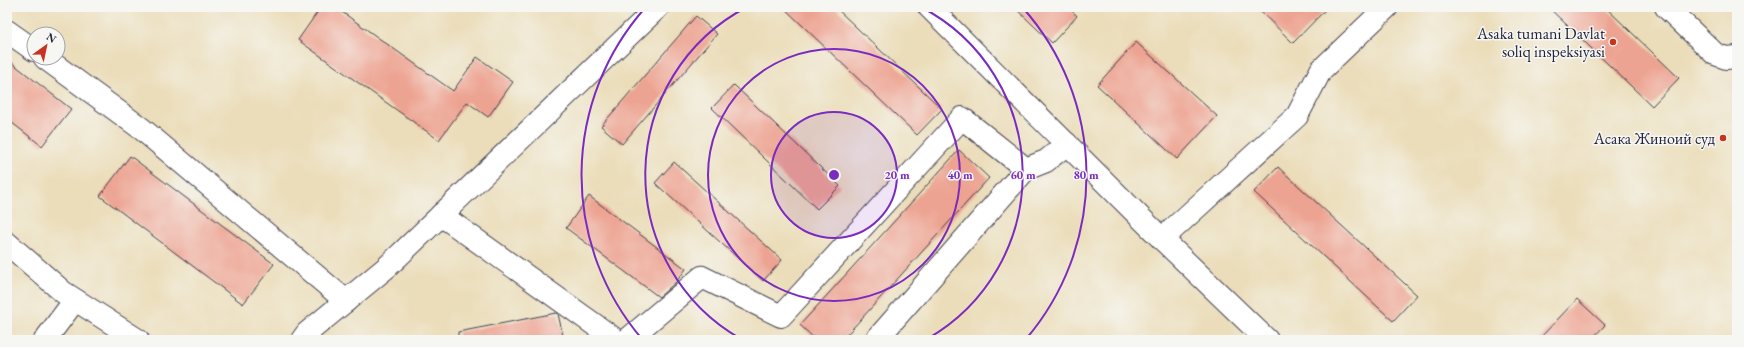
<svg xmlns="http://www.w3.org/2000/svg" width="1744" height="347" viewBox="0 0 1744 347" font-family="'EB Garamond',serif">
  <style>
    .building { fill: #eda391 }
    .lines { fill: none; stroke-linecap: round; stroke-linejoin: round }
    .minor-casing { stroke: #403e4e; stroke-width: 24 }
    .minor { stroke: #fff; stroke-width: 22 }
    .ring { fill: none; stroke: #7b2cbf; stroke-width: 2 }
    .poi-dot { fill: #c8321e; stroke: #f6f6f2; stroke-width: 1.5 }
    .labels { text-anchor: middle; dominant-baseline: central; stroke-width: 3; stroke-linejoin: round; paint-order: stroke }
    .poi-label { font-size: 16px; fill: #22223b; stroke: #f6f6f2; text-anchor: end }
    .centre { fill: #7b2cbf; stroke: #f6f6f2; stroke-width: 2 }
    .ring-label { font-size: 12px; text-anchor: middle; font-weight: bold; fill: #7b2cbf; stroke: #f6f6f2; stroke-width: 3; stroke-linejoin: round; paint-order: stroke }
  </style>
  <rect width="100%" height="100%" fill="#f6f6f2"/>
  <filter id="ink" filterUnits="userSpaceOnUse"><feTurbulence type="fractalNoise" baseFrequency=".025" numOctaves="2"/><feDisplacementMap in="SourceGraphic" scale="8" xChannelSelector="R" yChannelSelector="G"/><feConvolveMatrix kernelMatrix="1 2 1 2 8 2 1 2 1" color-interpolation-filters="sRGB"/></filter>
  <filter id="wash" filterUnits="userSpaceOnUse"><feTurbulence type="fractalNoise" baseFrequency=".012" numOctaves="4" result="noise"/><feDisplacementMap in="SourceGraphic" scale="16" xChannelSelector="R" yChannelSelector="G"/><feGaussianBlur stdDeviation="0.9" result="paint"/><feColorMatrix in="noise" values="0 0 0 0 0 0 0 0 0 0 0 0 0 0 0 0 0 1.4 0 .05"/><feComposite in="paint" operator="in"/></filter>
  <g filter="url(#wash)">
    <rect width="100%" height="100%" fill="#ebddb9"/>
    <g id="blocks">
      <!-- building -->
      <g class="building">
        <polygon points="321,7 335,7 453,91 477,57 513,82 488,117 467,102 439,140 298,40"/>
        <polygon points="783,7 835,7 942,109 917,135"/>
        <polygon points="1014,7 1068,7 1077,16 1052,43"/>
        <polygon points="1256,7 1328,7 1293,43"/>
        <polygon points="1548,7 1605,7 1679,78 1652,106"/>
        <polygon points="696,16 717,34 622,144 601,126"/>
        <polygon points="1136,42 1217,116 1177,159 1097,85"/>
        <polygon points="7,59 71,109 42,146 7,119"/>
        <polygon points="734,85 840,186 817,209 712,108"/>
        <polygon points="959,150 989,178 842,340 816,340 800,325"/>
        <polygon points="130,156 274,264 243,304 100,196"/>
        <polygon points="674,162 782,260 763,281 655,183"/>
        <polygon points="1278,167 1417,295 1393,321 1254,192"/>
        <polygon points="589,196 686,269 676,282 659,297 566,228"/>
        <polygon points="1577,299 1605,325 1591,340 1538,340"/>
        <polygon points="556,313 558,314 564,340 458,340 458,332"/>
      </g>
    </g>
  </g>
  <g filter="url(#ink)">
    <use href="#blocks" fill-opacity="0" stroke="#403e4e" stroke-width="1"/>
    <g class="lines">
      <!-- minor casing -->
      <g class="minor-casing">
        <g id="minor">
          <polyline points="929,7 1162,239 1267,340"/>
          <polyline points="1666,7 1715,54 1726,58 1737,57"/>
          <polyline points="7,31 34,50"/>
          <polyline points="45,58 142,129 346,301"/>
          <polyline points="441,215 616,340"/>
          <polyline points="1162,239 1297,116 1321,70 1387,7"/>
          <polyline points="7,243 63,292 138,340"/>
          <polyline points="45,340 75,300"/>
          <polyline points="302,340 307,333 387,267 658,7"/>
          <polyline points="627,340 702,277 781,316 962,118 1026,169 1046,161 1067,144"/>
          <polyline points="876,340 1026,169"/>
        </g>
      </g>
      <!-- minor -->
      <use href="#minor" class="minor"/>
    </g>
  </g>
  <!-- distance rings -->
  <circle cx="834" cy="175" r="63" fill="#7b2cbf" fill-opacity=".12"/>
  <g class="ring">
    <circle cx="834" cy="175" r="63"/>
    <circle cx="834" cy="175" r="126"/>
    <path d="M741 339A189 189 0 0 1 747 7M921 7A189 189 0 0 1 927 339"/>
    <path d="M642 339A252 252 0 0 1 645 8M1023 8A252 252 0 0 1 1026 339"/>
  </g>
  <!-- markers -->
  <g class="poi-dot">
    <circle cx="1613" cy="42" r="4"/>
    <circle cx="1723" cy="138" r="4"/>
  </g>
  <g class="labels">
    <!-- poi labels -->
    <g class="poi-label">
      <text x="1605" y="33">Asaka tumani Davlat<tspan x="1605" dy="18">soliq inspeksiyasi</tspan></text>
      <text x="1715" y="138">Асака Жиноий суд</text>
    </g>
  </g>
  <circle cx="834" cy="175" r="6" class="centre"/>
  <g class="ring-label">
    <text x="897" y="179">20 m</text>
    <text x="960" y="179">40 m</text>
    <text x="1023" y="179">60 m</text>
    <text x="1086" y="179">80 m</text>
  </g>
  <!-- margin -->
  <rect width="1744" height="347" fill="none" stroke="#f6f6f2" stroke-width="24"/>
  <!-- north arrow -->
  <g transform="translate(46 46) rotate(33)"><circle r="19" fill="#f6f6f2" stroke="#a1a1a9"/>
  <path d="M0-3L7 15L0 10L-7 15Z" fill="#c8321e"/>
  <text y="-6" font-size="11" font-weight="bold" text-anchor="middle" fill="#22223b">N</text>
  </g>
</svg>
